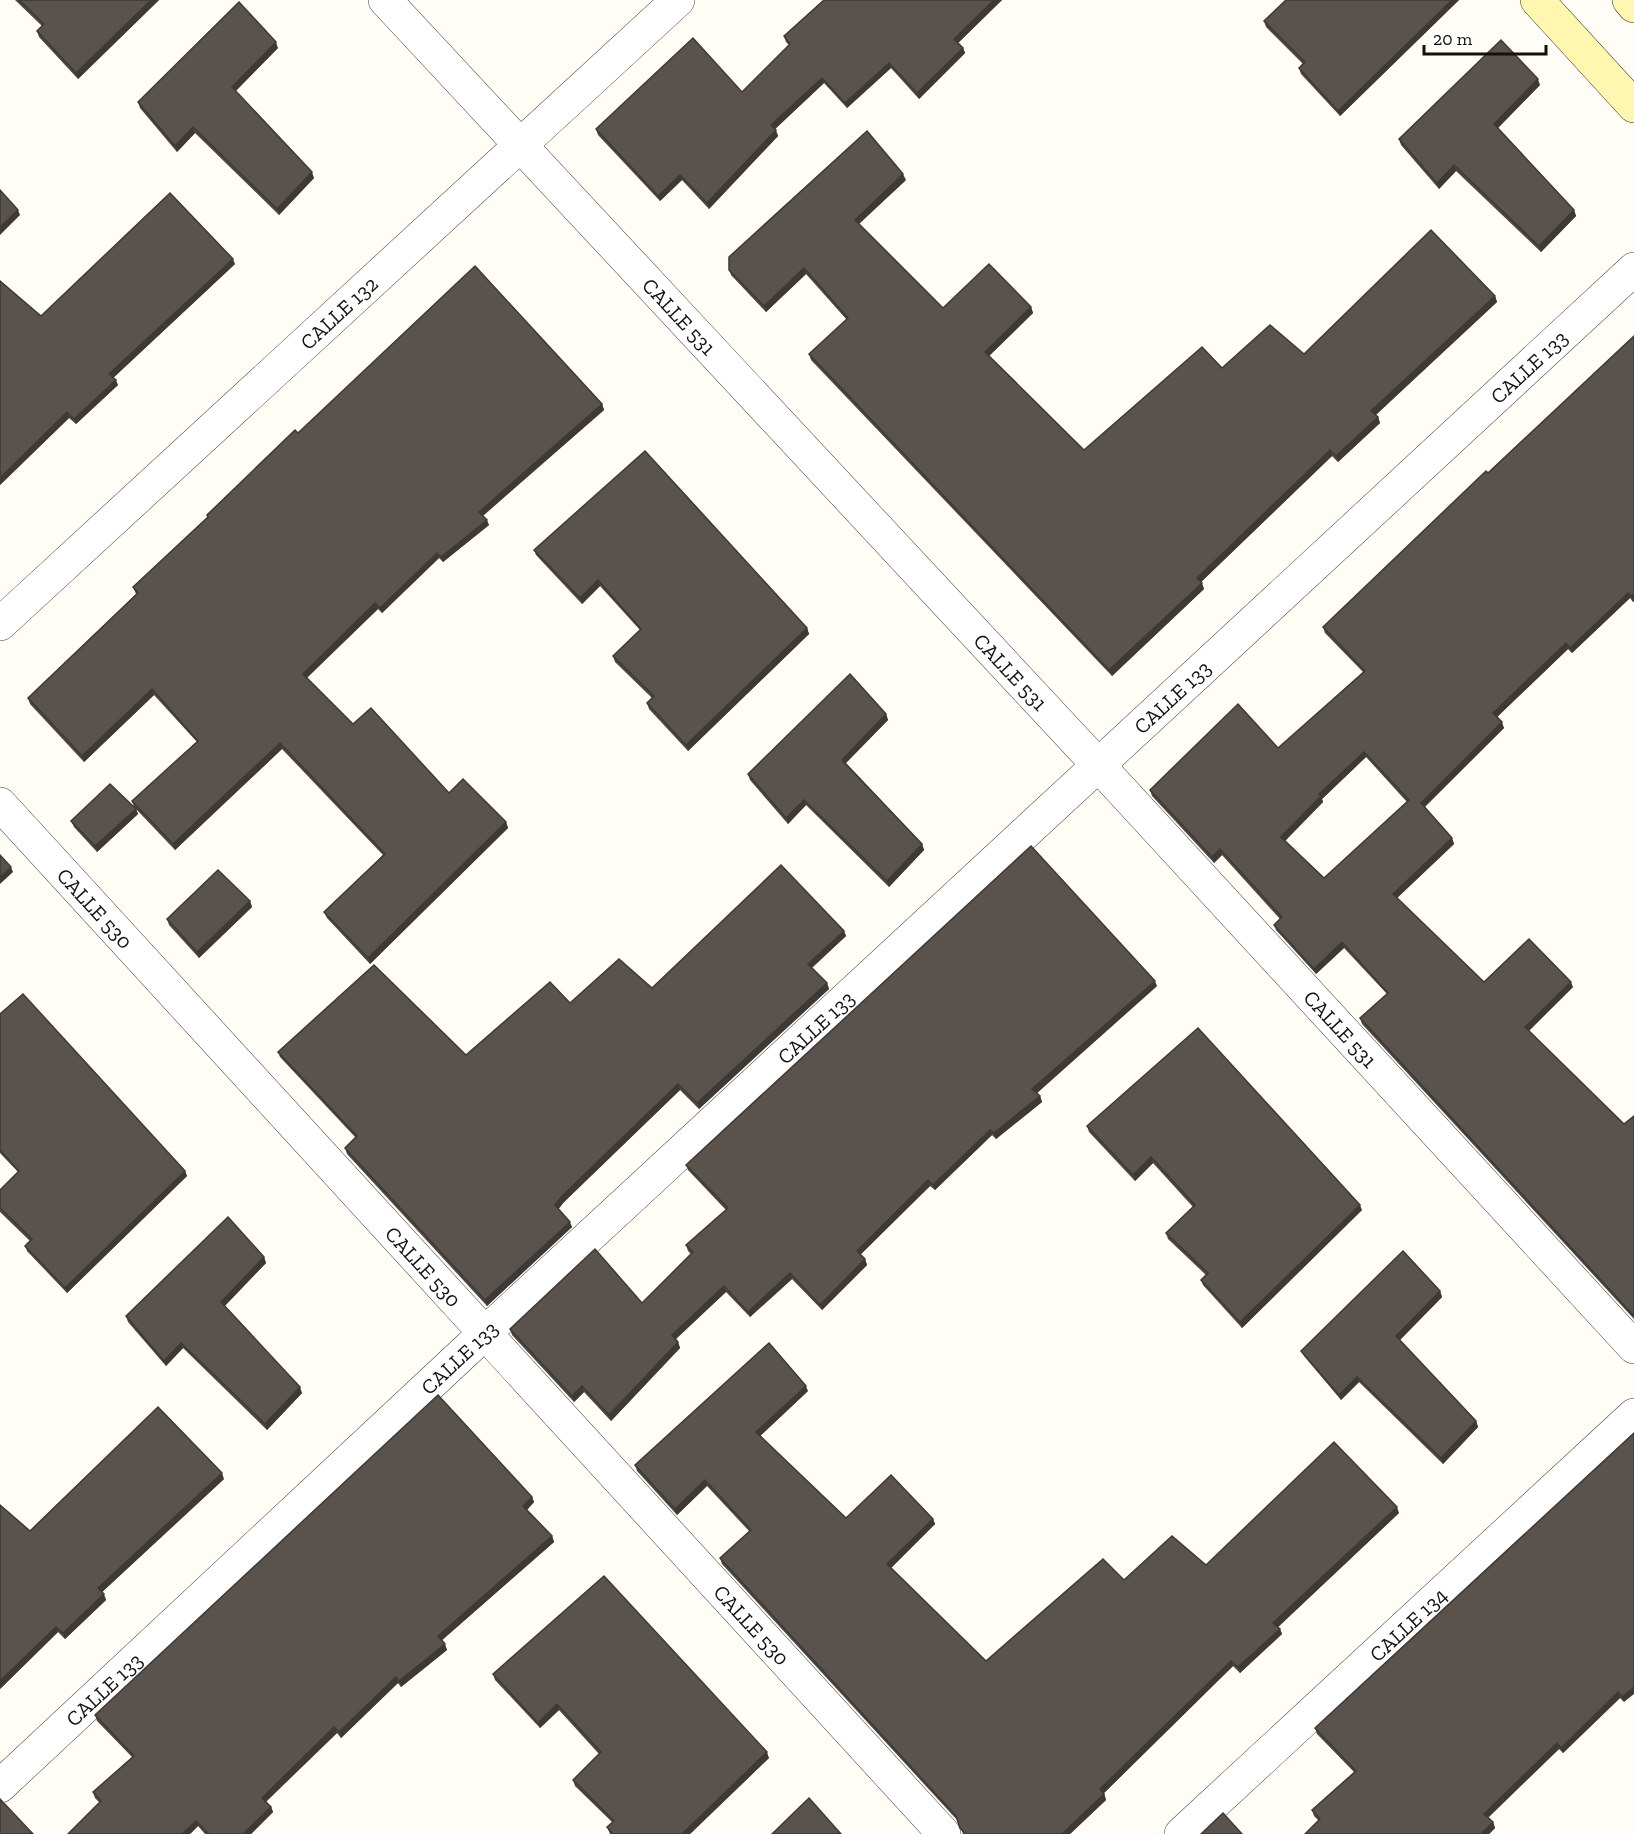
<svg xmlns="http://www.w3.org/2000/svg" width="1634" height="1834" viewBox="0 0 1634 1834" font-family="'Zilla Slab',serif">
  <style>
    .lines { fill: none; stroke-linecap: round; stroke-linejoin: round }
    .minor-casing { stroke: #444; stroke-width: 34 }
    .secondary-casing { stroke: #333; stroke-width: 34 }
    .minor { stroke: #fff; stroke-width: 33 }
    .secondary { stroke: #fff6b0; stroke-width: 33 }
    .wall { fill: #4d4742; fill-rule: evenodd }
    .shaded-wall { fill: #3f3936 }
    .building { fill: #5a524d; stroke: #3f3936; stroke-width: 1.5; fill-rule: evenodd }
    .labels { text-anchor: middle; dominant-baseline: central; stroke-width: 6; stroke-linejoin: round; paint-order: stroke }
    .street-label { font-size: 21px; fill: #111; stroke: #fff }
  </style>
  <rect width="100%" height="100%" fill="#fffdf5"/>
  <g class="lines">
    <!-- minor casing -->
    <g class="minor-casing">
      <g id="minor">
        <path id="s1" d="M 385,0 L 1100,767 L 1634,1347"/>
        <path id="s2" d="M 0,624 L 678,0"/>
        <path id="s3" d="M 0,804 L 944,1834"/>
        <path id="s4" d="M 0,1786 L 485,1333 L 1634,269"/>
        <path id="s5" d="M 1181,1834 L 1634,1415"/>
      </g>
    </g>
    <!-- secondary casing -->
    <g class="secondary-casing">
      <g id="secondary">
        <polyline points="1537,0 1634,106"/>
        <polyline points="1629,0 1634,6"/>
      </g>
    </g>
    <!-- minor -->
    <use href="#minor" class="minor"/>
    <!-- secondary -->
    <use href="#secondary" class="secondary"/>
  </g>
  <!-- wall -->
  <g class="wall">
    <polygon points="15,0 159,0 78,79 39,37 37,31 42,26"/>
    <polygon points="824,0 1002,0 958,43 963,48 965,53 919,99 891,68 847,108 824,83 775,129 778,136 709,209 682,180 660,201 598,135 596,129 742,92 789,45 786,42 784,36"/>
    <polygon points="1286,0 1459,0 1340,116 1301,74 1299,68 1303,64 1266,27 1264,21"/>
    <polygon points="278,48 235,91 314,178 279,215 195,133 177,152 140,108 138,102"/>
    <polygon points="1540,85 1498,128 1574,210 1576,216 1541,252 1456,171 1439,189 1401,145 1399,139"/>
    <polygon points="906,180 858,224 943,308 1031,307 1033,313 989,356 1084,450 1222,368 1304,354 1495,296 1497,302 1376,415 1378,417 1380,423 1338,462 1332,456 1201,582 1204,589 1112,676 811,360 809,354 847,320 806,274 766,312 731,275 729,270"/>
    <polygon points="235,264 113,378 118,385 76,424 69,418 0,485 41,316"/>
    <path d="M 1634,336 L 1634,601 L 1633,602 L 1630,598 L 1572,653 L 1568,649 L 1497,717 L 1504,728 L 1425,807 L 1452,838 L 1454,844 L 1397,898 L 1484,982 L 1573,987 L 1528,1031 L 1624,1124 L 1634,1116 L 1634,1319 L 1362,1024 L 1360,1018 L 1387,994 L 1344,948 L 1316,974 L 1276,930 L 1274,925 L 1280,919 L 1222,855 L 1214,863 L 1152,796 L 1150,790 L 1278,748 L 1363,672 L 1325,633 L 1323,627 ZM 1366,757 L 1407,802 L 1324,878 L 1285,841 L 1323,802 L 1322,799 Z"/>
    <polygon points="602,404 604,410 483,516 489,525 443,562 439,558 382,613 378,609 307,678 353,724 449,793 506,822 508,828 370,964 327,918 324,912 383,855 282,749 175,850 136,809 138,814 97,852 74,827 71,821 134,807 132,801 197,742 154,695 84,762 30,704 28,698 136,594 133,587 208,517 207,515 298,433"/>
    <polygon points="534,550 807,628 809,634 688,751 649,709 647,703 652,698 615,662 613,656 640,630 600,586 582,604 536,555"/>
    <polygon points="886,714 888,720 846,763 922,844 924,850 889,887 806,805 788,824 750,780 748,774"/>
    <polygon points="250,901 252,907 199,958 169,925 167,919"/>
    <polygon points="844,931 846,936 812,968 827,983 829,989 699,1109 680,1090 564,1202 558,1209 572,1227 487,1306 347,1154 345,1148 356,1138 280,1057 278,1052 466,1055 570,1003 652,988"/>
    <polygon points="1157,986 1036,1093 1040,1096 1042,1102 996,1139 992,1135 935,1190 930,1186 860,1255 865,1259 867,1265 822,1310 792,1279 750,1317 726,1292 675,1339 678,1342 680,1348 611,1421 584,1392 574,1402 512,1335 510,1329 642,1303 691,1254 688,1251 686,1245 726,1210 688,1170 686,1165"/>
    <polygon points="0,1014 185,1171 187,1176 67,1293 27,1251 25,1246 30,1241 0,1212 0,1190 18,1172 0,1153"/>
    <polygon points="1087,1126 1362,1210 1242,1328 1203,1285 1201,1280 1206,1275 1168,1239 1166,1233 1193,1207 1153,1163 1135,1181 1089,1132"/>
    <polygon points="264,1257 266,1263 224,1306 302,1393 267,1430 183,1348 166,1366 128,1322 126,1316"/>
    <polygon points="1440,1291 1442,1297 1400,1340 1476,1421 1478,1427 1443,1464 1359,1382 1341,1400 1304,1356 1301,1351"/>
    <polygon points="808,1391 760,1436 846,1518 933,1519 935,1524 891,1568 986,1661 1124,1580 1206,1565 1399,1513 1278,1627 1280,1629 1282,1634 1240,1673 1233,1666 1104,1793 1106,1800 1070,1834 963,1834 958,1821 722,1564 720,1558 749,1531 707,1486 677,1515 637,1471 635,1465"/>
    <polygon points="1634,1433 1624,1702 1620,1698 1563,1753 1559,1749 1488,1818 1493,1822 1495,1828 1489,1834 1305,1834 1319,1821 1314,1816 1312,1810 1354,1772 1317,1734 1315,1728"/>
    <polygon points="224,1479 102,1592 106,1600 65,1639 58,1632 0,1689 30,1531"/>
    <polygon points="532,1497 534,1502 527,1510 552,1536 554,1542 442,1640 447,1650 401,1687 398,1683 341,1738 337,1733 266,1802 271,1807 273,1812 251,1834 205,1834 198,1826 190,1834 68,1834 100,1803 95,1798 93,1792 132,1757 97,1721 95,1715"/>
    <polygon points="493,1674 769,1758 690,1834 610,1834 607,1827 612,1822 575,1786 573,1780 599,1754 559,1710 540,1728 495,1680"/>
  </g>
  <!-- shaded-wall -->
  <g class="shaded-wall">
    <polygon points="151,0 159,0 78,79 76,73"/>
    <polygon points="994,0 1002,0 956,45 954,39"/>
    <polygon points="1452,0 1459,0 1340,116 1338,111"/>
    <polygon points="276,42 278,48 234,93 232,87"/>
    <polygon points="963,48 965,53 919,99 917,93"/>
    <polygon points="889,63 891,68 847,108 845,103"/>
    <polygon points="822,78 824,83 773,131 771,125"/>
    <polygon points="1538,79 1540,85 1496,130 1494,124"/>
    <polygon points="193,127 195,133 177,152 175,146"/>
    <polygon points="776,130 778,136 709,209 707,203"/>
    <polygon points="1454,165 1456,171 1439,189 1437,183"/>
    <polygon points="312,172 314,178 279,215 277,209"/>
    <polygon points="903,174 906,180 857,226 855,220"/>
    <polygon points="680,175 682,180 660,201 658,196"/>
    <polygon points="18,210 20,215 0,235 0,227"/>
    <polygon points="1574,210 1576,216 1541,252 1539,246"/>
    <polygon points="233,259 235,264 111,380 109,374"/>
    <polygon points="804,268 806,274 766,312 764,306"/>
    <polygon points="1495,296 1497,302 1373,417 1371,411"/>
    <polygon points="1031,307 1033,313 987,358 985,352"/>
    <polygon points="116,380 118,385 76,424 74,419"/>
    <polygon points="602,404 604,410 481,517 479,512"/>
    <polygon points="67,412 69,418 0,485 0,478"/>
    <polygon points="1378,417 1380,423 1338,462 1336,456"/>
    <polygon points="1330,450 1332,456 1199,584 1197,578"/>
    <polygon points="487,520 489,525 443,562 441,557"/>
    <polygon points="437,553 439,558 382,613 380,608"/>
    <polygon points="598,580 600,586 582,604 580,598"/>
    <polygon points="1202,583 1204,589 1112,676 1109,670"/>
    <polygon points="1628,593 1630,598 1572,653 1570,648"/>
    <polygon points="1634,594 1634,601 1633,602 1631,596"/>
    <polygon points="375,603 378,609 305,679 303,674"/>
    <polygon points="807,628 809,634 688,751 686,745"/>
    <polygon points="1566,643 1568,649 1495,719 1493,713"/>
    <polygon points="152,689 154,695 84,762 82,756"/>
    <polygon points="886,714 888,720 844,765 842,760"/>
    <polygon points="1502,722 1504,728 1423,808 1421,803"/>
    <polygon points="280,743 282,749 175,850 173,844"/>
    <polygon points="1364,752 1366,757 1322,799 1323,802 1283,843 1281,837 1319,794"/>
    <polygon points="804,800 806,805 788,824 786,818"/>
    <polygon points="136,809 138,814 97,852 95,846"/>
    <polygon points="506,822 508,828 370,964 368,958"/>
    <polygon points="1452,838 1454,844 1395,900 1393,894"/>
    <polygon points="922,844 924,850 889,887 887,881"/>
    <polygon points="1220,849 1222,855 1214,863 1212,857"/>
    <polygon points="11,867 13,872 0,884 0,877"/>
    <polygon points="250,901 252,907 199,958 197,952"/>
    <polygon points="844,931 846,936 810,969 808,964"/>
    <polygon points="1342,942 1344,948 1316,974 1314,969"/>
    <polygon points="1155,981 1157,986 1035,1095 1032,1089"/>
    <polygon points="1571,982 1573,987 1527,1033 1525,1027"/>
    <polygon points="827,983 829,989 699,1109 697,1103"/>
    <polygon points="678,1084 680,1090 564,1202 557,1211 555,1205 562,1196"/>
    <polygon points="1040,1096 1042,1102 996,1139 994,1133"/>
    <polygon points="990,1130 992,1135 935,1190 933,1185"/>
    <polygon points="1151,1157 1153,1163 1135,1181 1133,1175"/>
    <polygon points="185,1171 187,1176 67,1293 65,1288"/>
    <polygon points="928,1180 930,1186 859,1256 857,1251"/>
    <polygon points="1360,1205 1362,1210 1242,1328 1240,1322"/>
    <polygon points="570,1222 572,1227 487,1306 485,1300"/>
    <polygon points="264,1257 266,1263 223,1308 221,1302"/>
    <polygon points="865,1259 867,1265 822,1310 820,1305"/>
    <polygon points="790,1273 792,1279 750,1317 748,1312"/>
    <polygon points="724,1286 726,1292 674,1341 672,1335"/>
    <polygon points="1440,1291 1442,1297 1398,1342 1396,1336"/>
    <polygon points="678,1342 680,1348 611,1421 609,1415"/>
    <polygon points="181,1343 183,1348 166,1366 164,1361"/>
    <polygon points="1357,1377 1359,1382 1341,1400 1339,1395"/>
    <polygon points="582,1386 584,1392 574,1402 572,1396"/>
    <polygon points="806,1386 808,1391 758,1438 756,1432"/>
    <polygon points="300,1387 302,1393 267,1430 265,1424"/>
    <polygon points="1476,1421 1478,1427 1443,1464 1441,1458"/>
    <polygon points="222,1473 224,1479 100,1594 98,1588"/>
    <polygon points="705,1480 707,1486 677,1515 675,1509"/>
    <polygon points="532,1497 534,1502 525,1512 523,1506"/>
    <polygon points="1397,1507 1399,1513 1276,1629 1273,1623"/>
    <polygon points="933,1519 935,1524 889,1570 887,1564"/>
    <polygon points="552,1536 554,1542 440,1642 438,1636"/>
    <polygon points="104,1594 106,1600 65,1639 63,1633"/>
    <polygon points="56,1627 58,1632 0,1689 0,1681"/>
    <polygon points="1280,1629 1282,1634 1240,1673 1238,1667"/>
    <polygon points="445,1644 447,1650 401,1687 399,1681"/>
    <polygon points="1231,1661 1233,1666 1102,1795 1100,1789"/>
    <polygon points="396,1677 398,1683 341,1738 339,1732"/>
    <polygon points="1634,1687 1634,1694 1624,1702 1622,1697"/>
    <polygon points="1618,1692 1620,1698 1563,1753 1561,1748"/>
    <polygon points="557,1704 559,1710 540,1728 538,1723"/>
    <polygon points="334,1727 337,1733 264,1803 262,1798"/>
    <polygon points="1557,1743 1559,1749 1486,1819 1484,1814"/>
    <polygon points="767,1752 769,1758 690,1834 682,1834"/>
    <polygon points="1104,1794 1106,1800 1070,1834 1062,1834"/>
    <polygon points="271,1807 273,1812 251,1834 243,1834"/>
    <polygon points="196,1821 198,1826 190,1834 182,1834"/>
    <polygon points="1493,1822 1495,1828 1489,1834 1481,1834"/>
  </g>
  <!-- building -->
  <g class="building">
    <polygon points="19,0 151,0 76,73 37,31 44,24"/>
    <polygon points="824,0 994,0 954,39 963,48 917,93 889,63 845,103 822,78 771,125 776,130 707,203 680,175 658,196 596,129 693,38 742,92 790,44 784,36"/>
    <polygon points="1286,0 1452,0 1338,111 1299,68 1305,62 1264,21"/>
    <polygon points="239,2 276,42 232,87 312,172 277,209 193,127 175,146 138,102"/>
    <polygon points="1501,40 1538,79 1494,124 1574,210 1539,246 1454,165 1437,183 1399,139"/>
    <polygon points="867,131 903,174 855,220 943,308 989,264 1031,307 985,352 1084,450 1202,347 1222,368 1270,325 1304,354 1431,230 1495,296 1371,411 1378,417 1336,456 1330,450 1197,578 1202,583 1109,670 809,354 848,318 804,268 764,306 729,270 729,257"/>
    <polygon points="0,190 18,210 0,227"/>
    <polygon points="170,193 233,259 109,374 116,380 74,419 67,412 0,478 0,281 41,316"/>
    <polygon points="475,266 602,404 479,512 487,520 441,557 437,553 380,608 375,603 303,674 353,724 371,708 449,793 463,779 506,822 368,958 324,912 385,854 280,743 173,844 132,801 198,741 152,689 82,756 28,698 138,593 133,587 208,517 207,515 295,430 298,433"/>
    <path d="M 1634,336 L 1634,594 L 1631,596 L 1628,593 L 1570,648 L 1566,643 L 1493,713 L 1502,722 L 1421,803 L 1452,838 L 1393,894 L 1484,982 L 1529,939 L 1571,982 L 1525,1027 L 1624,1124 L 1634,1116 L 1634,1316 L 1360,1018 L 1388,993 L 1342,942 L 1314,969 L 1274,925 L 1282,917 L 1220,849 L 1212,857 L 1150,790 L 1238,704 L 1278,748 L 1365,671 L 1323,627 L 1486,471 L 1488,473 ZM 1364,752 L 1409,800 L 1324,878 L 1281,837 L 1321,796 L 1319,794 Z"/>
    <polygon points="645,451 807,628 686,745 647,703 654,696 613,656 641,629 598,580 580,598 534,550"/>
    <polygon points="850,674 886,714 842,760 922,844 887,881 804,800 786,818 748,774"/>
    <polygon points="110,784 136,809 95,846 71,821"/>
    <polygon points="1031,846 1155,981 1032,1089 1040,1096 994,1133 990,1130 933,1185 928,1180 857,1251 865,1259 820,1305 790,1273 748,1312 724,1286 672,1335 678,1342 609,1415 582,1386 572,1396 510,1329 595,1249 642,1303 693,1252 686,1245 728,1208 686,1165"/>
    <polygon points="0,855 11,867 0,877"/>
    <polygon points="781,865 844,931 808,964 827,983 697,1103 678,1084 562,1196 555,1205 570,1222 485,1300 345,1148 357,1136 278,1052 374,965 466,1055 550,982 570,1003 619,959 652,988"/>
    <polygon points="218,870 250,901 197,952 167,919"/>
    <polygon points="23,994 185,1171 65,1288 25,1246 32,1239 0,1208 0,1190 19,1171 0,1150 0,1014"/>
    <polygon points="1198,1028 1360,1205 1240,1322 1201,1280 1208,1273 1166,1233 1195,1205 1151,1157 1133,1175 1087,1126"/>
    <polygon points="228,1217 264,1257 221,1302 300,1387 265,1424 181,1343 164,1361 126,1316"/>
    <polygon points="1403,1251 1440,1291 1396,1336 1476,1421 1441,1458 1357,1377 1339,1395 1301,1351"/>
    <polygon points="769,1343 806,1386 756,1432 846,1518 891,1475 933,1519 887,1564 986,1661 1103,1559 1124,1580 1172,1536 1206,1565 1334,1442 1397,1507 1273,1623 1280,1629 1238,1667 1231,1661 1100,1789 1104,1794 1062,1834 966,1834 960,1828 956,1816 720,1558 751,1530 705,1480 675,1509 635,1465"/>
    <polygon points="438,1395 532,1497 523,1506 552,1536 438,1636 445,1644 399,1681 396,1677 339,1732 334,1727 262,1798 271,1807 243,1834 209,1834 196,1821 182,1834 68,1834 101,1801 93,1792 134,1756 95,1715"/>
    <polygon points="158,1407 222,1473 98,1588 104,1594 63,1633 56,1627 0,1681 0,1505 30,1531"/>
    <polygon points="1634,1433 1634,1687 1622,1697 1618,1692 1561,1748 1557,1743 1484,1814 1493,1822 1481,1834 1305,1834 1320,1819 1312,1810 1356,1771 1315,1728"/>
    <polygon points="604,1576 767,1752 682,1834 613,1834 607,1827 614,1821 573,1780 601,1752 557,1704 538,1723 493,1674"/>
    <polygon points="809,1798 841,1834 772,1834"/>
    <polygon points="0,1799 33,1834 0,1834"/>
    <polygon points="1223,1813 1242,1834 1201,1834"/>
  </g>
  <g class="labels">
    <!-- street labels -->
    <g class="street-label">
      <text stroke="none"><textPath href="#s2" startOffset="460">CALLE 132</textPath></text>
      <text stroke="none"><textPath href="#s1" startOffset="432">CALLE 531</textPath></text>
      <text stroke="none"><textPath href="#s4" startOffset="2086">CALLE 133</textPath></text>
      <text stroke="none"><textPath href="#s1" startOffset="918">CALLE 531</textPath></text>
      <text stroke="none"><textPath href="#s4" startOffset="1600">CALLE 133</textPath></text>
      <text stroke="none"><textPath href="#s3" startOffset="141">CALLE 530</textPath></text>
      <text stroke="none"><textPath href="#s4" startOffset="1114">CALLE 133</textPath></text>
      <text stroke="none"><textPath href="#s1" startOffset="1404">CALLE 531</textPath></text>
      <text stroke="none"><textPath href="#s3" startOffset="627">CALLE 530</textPath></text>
      <text stroke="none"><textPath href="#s4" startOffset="628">CALLE 133</textPath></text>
      <text stroke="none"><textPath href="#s3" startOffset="1113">CALLE 530</textPath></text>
      <text stroke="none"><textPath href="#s5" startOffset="309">CALLE 134</textPath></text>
      <text stroke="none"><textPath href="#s4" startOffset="142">CALLE 133</textPath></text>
    </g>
  </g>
  <!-- scale -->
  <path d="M1424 45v9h122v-9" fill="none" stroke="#111111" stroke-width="3"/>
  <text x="1433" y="45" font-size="18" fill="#111111" stroke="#ffffff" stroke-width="4.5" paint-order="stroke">20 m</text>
</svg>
